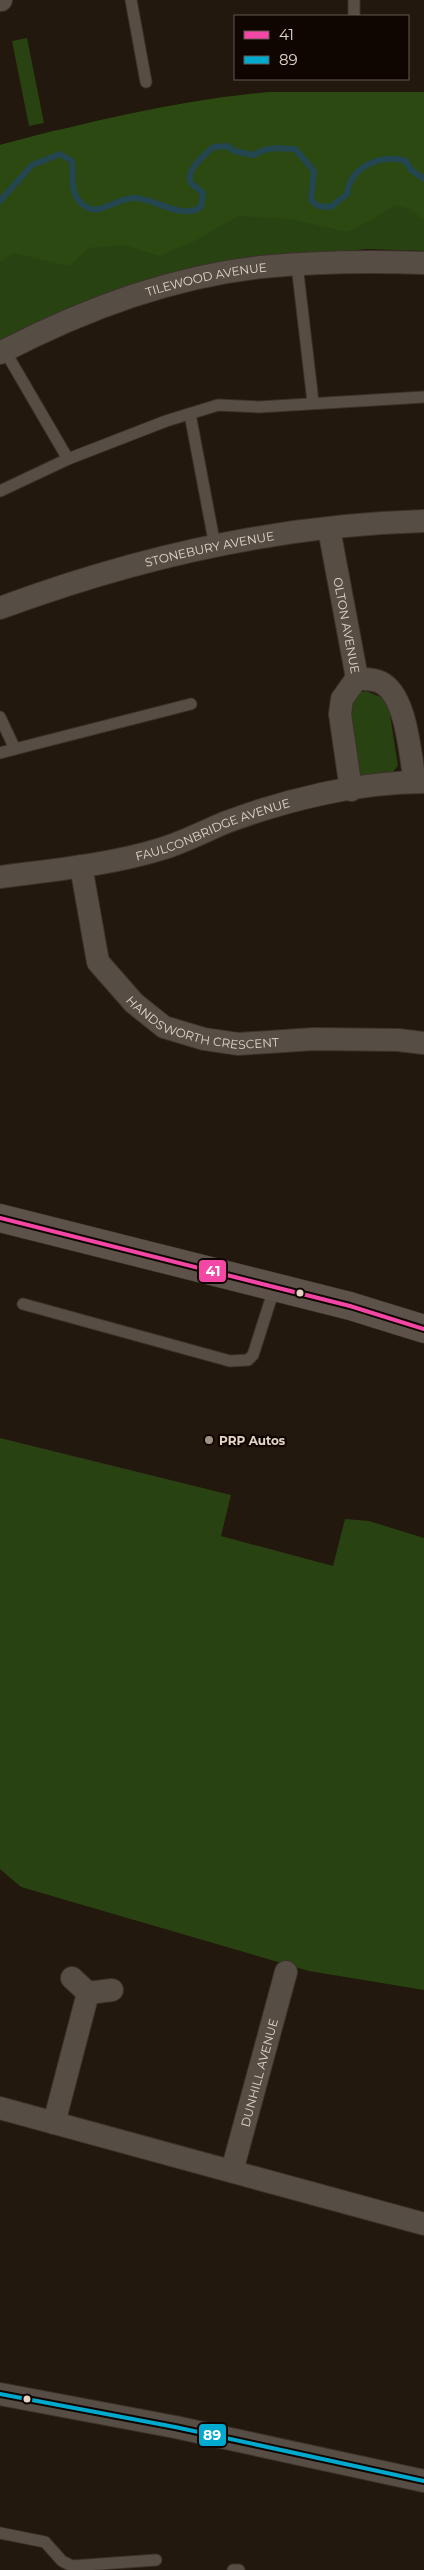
<svg xmlns="http://www.w3.org/2000/svg" width="424" height="2570" viewBox="0 0 424 2570" font-family="Montserrat,sans-serif">
  <style>
    .green { fill: #284211 }
    .forest { fill: #2b4910 }
    .lines { fill: none; stroke-linecap: round; stroke-linejoin: round }
    .stream { stroke: #234651; stroke-width: 6 }
    .lane-casing { stroke: #3c322b; stroke-width: 13 }
    .street-casing { stroke: #3c322b; stroke-width: 24 }
    .secondary-casing { stroke: #3c322b; stroke-width: 29 }
    .lane { stroke: #564e45; stroke-width: 11 }
    .street { stroke: #564e45; stroke-width: 22 }
    .secondary { stroke: #5d5249; stroke-width: 28 }
    .bus-1-casing { stroke: #0f0601; stroke-width: 8 }
    .bus-2-casing { stroke: #0f0601; stroke-width: 8 }
    .bus-1 { stroke: #f346a5; stroke-width: 4 }
    .bus-2 { stroke: #00a9ce; stroke-width: 4 }
    .bus-dot { fill: #e3d4c7; stroke: #0f0601; stroke-width: 2 }
    .poi-dot { fill: #a09286; stroke: #0f0601; stroke-width: 2 }
    .labels { text-anchor: middle; dominant-baseline: central; stroke-width: 4.5; stroke-linejoin: round; paint-order: stroke }
    .street-label { font-size: 12px; fill: #e3d4c7; stroke: #0f0601 }
    .poi-label { font-size: 12px; font-weight: bold; fill: #e3d4c7; stroke: #0f0601; text-anchor: start }
    .line-badge { stroke: #0f0601; stroke-width: 2 }
    .badge-label { font-size: 14px; text-anchor: middle; font-weight: bold; fill: #fff }
  </style>
  <rect width="100%" height="100%" fill="#23180d"/>
  <!-- green -->
  <g class="green">
    <polygon points="27,38 44,123 29,126 12,41"/>
    <polygon points="269,92 424,92 424,251 367,249 219,263 0,347 0,145 52,131"/>
    <polygon points="366,691 383,698 389,708 398,766 388,777 375,780 361,775 354,763 350,694"/>
    <polygon points="0,1438 231,1495 221,1536 333,1566 345,1519 369,1521 424,1538 424,1990 309,1971 21,1887 0,1869"/>
  </g>
  <!-- forest -->
  <path class="forest" d="M 269,92 L 424,92 L 424,220 L 410,209 L 394,205 L 374,219 L 347,232 L 290,219 L 238,216 L 195,241 L 159,256 L 123,245 L 89,248 L 69,266 L 13,253 L 0,262 L 0,145 C 88,122 178,100 269,92 Z"/>
  <g class="lines">
    <!-- stream -->
    <path class="stream" d="M 0,201 L 32,165 L 60,154 L 72,161 C 74,180 68,197 88,208 C 99,215 120,197 135,198 C 157,199 180,220 201,207 L 203,193 C 200,190 194,186 191,183 C 184,171 206,154 213,147 L 228,146 L 234,151 L 254,155 C 267,146 280,148 295,149 L 314,171 L 311,200 L 318,206 L 331,207 L 347,194 C 351,165 382,154 406,161 L 411,170 L 424,179"/>
    <!-- lane casing -->
    <g class="lane-casing">
      <g id="lane">
        <polyline points="131,0 146,82"/>
        <polyline points="354,0 354,16"/>
        <polyline points="297,265 313,402"/>
        <polyline points="190,414 215,546"/>
        <polyline points="68,459 166,421 218,405 259,407 424,397"/>
        <polyline points="0,491 68,459 5,351"/>
        <polyline points="0,717 15,749 191,704"/>
        <polyline points="0,753 15,749"/>
        <polyline points="23,1304 230,1361 248,1360 253,1355 275,1286"/>
        <polyline points="0,2533 45,2542 62,2561 72,2566 156,2560"/>
        <polyline points="233,2570 239,2570"/>
      </g>
    </g>
    <!-- street casing -->
    <g class="street-casing">
      <g id="street">
        <polyline points="0,0 1,0"/>
        <path id="s1" d="M 0,353 C 80,311 171,277 261,267 C 315,262 370,261 424,263"/>
        <path id="s2" d="M 329,529 L 357,678"/>
        <path id="s3" d="M 0,608 C 135,558 279,525 424,521"/>
        <path d="M 357,678 C 364,679 374,679 380,682 C 407,694 410,756 415,782"/>
        <polyline points="351,790 340,714 342,699 357,678"/>
        <path id="s4" d="M 81,866 L 98,962 L 134,1003 L 164,1027 L 204,1039 L 238,1044 L 314,1039 L 398,1040 L 424,1043"/>
        <path id="s5" d="M 0,877 C 53,870 109,865 161,849 C 182,843 203,832 224,823 C 285,800 358,782 424,782"/>
        <polyline points="72,1978 88,1993 112,1990"/>
        <polyline points="0,2108 424,2224"/>
        <polyline points="54,2123 88,1993"/>
        <path id="s6" d="M 232,2171 L 286,1972"/>
        <polyline points="0,2394 175,2427 424,2481"/>
      </g>
    </g>
    <!-- secondary casing -->
    <g class="secondary-casing">
      <polyline id="secondary" points="0,1218 350,1306 424,1329"/>
    </g>
    <!-- lane -->
    <use href="#lane" class="lane"/>
    <!-- street -->
    <use href="#street" class="street"/>
    <!-- secondary -->
    <use href="#secondary" class="secondary"/>
    <!-- bus-1 casing -->
    <g class="bus-1-casing">
      <polyline id="bus-1" points="0,1218 350,1306 424,1329"/>
    </g>
    <!-- bus-2 casing -->
    <g class="bus-2-casing">
      <polyline id="bus-2" points="0,2394 175,2427 424,2481"/>
    </g>
    <!-- bus-1 -->
    <use href="#bus-1" class="bus-1"/>
    <!-- bus-2 -->
    <use href="#bus-2" class="bus-2"/>
  </g>
  <!-- markers -->
  <g class="bus-dot">
    <circle cx="300" cy="1293" r="4.5"/>
    <circle cx="27" cy="2399" r="4.5"/>
  </g>
  <circle class="poi-dot" cx="209" cy="1440" r="5"/>
  <g class="labels">
    <!-- street labels -->
    <g class="street-label">
      <text stroke="none"><textPath href="#s1" startOffset="220">TILEWOOD AVENUE</textPath></text>
      <text stroke="none"><textPath href="#s3" startOffset="218">STONEBURY AVENUE</textPath></text>
      <text stroke="none"><textPath href="#s2" startOffset="98">OLTON AVENUE</textPath></text>
      <text stroke="none"><textPath href="#s5" startOffset="219">FAULCONBRIDGE AVENUE</textPath></text>
      <text stroke="none"><textPath href="#s4" startOffset="226">HANDSWORTH CRESCENT</textPath></text>
      <text stroke="none"><textPath href="#s6" startOffset="102">DUNHILL AVENUE</textPath></text>
    </g>
    <!-- poi labels -->
    <g class="poi-label">
      <text x="219" y="1440">PRP Autos</text>
    </g>
  </g>
  <g class="line-badge">
    <rect x="198" y="1259" width="29" height="24" rx="5" fill="#f346a5"/>
    <rect x="198" y="2423" width="29" height="24" rx="5" fill="#00a9ce"/>
  </g>
  <g class="badge-label">
    <text x="213" y="1276">41</text>
    <text x="212" y="2440">89</text>
  </g>
  <!-- legend -->
  <rect x="234" y="15" width="175" height="65" fill="#0f0601" stroke="#645850"/>
  <rect x="244" y="31" width="25" height="8" fill="#f346a5" stroke="#645850"/>
  <text x="279" y="40" font-size="15" fill="#e3d4c7">41</text>
  <rect x="244" y="56" width="25" height="8" fill="#00a9ce" stroke="#645850"/>
  <text x="279" y="65" font-size="15" fill="#e3d4c7">89</text>
</svg>
